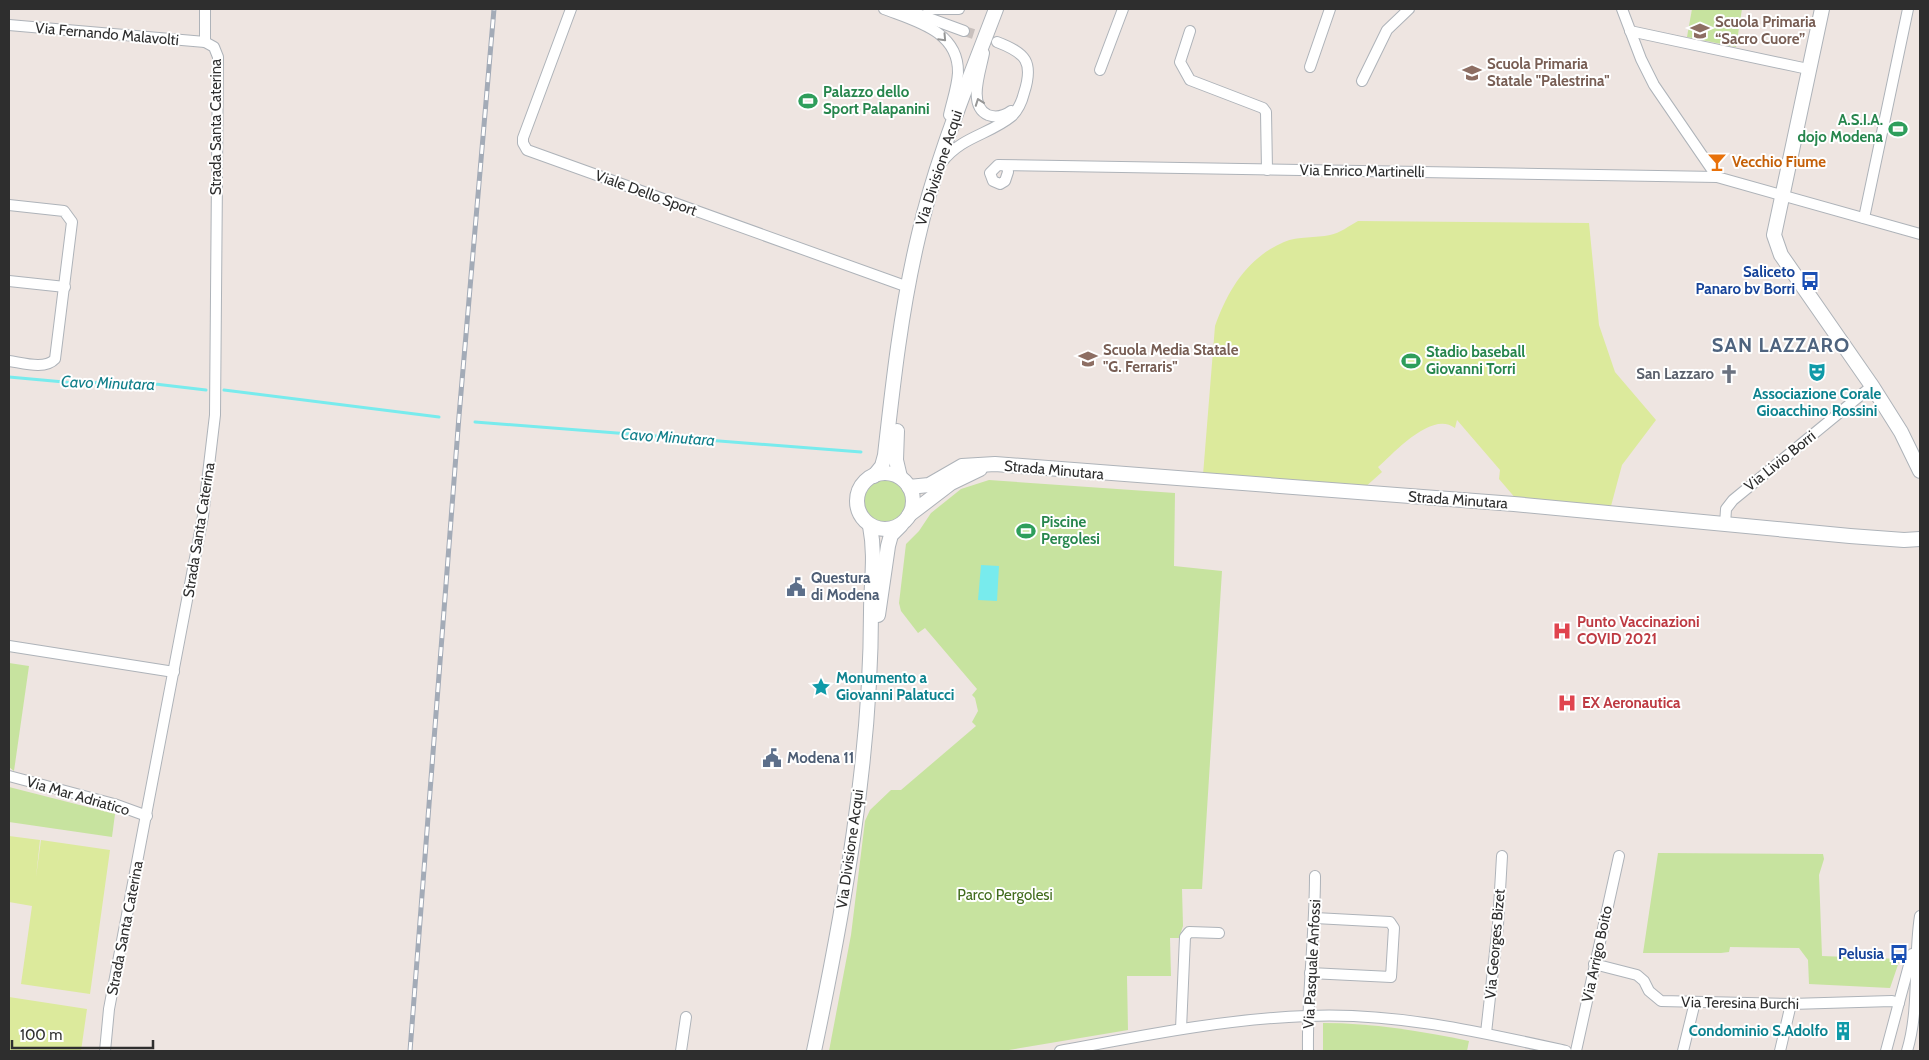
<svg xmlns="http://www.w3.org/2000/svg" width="1929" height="1060" viewBox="0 0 1929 1060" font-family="Cabin,sans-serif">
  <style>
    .green { fill: #c7e39f }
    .pitch { fill: #dcea9c }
    .water { fill: #78ebed }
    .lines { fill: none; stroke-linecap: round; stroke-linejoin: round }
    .stream { stroke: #78ebed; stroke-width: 3 }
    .street-tunnel { stroke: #c8c0bd; stroke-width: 10; stroke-dasharray: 10 5; stroke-linecap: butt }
    .street-casing { stroke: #aeb3b9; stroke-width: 12 }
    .secondary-casing { stroke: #aeb3b9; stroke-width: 16 }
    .street { stroke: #fff; stroke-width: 10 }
    .secondary { stroke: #fff; stroke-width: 14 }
    .rail-casing { stroke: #a3abb7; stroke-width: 5 }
    .rail { stroke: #fff; stroke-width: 3; stroke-dasharray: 9; stroke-linecap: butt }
    .oneway { stroke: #969696 }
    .labels { text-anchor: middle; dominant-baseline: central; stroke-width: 4; stroke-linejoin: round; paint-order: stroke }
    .education-label { font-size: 15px; font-weight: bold; fill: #785e54; stroke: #fff; text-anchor: start }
    .street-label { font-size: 15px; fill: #2e2e2e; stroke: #fff }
    .leisure-label { font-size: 15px; font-weight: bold; fill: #27864d; stroke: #fff; text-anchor: start }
    .food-label { font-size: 15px; font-weight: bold; fill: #c56008; stroke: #fff; text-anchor: start }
    .transit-label { font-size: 15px; font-weight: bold; fill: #164399; stroke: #fff; text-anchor: end }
    .worship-label { font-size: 15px; font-weight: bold; fill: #5b616d; stroke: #fff; text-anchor: end }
    .culture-label { font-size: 15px; font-weight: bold; fill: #0d838f; stroke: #fff }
    .service-label { font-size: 15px; font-weight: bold; fill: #4e5e75; stroke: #fff; text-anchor: start }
    .health-label { font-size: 15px; font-weight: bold; fill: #be3a42; stroke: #fff; text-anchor: start }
    .park-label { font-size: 15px; fill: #416c1d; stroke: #fff }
    .water-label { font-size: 16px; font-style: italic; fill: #117f8a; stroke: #fff }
    .district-label { font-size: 20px; font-weight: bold; letter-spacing: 1px; fill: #4e637e; stroke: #fff }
  </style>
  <rect width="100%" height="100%" fill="#eee5e1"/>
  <!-- green -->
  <g class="green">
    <polygon points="1692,9 1742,9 1736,47 1687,37"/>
    <circle cx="885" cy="501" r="22"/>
    <polygon points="989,480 1175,493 1174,566 1222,571 1202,889 1182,889 1183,926 1179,938 1170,938 1171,976 1127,976 1128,1030 1003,1051 829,1051 851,935 865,821 870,810 891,790 901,790 976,726 972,722 978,711 975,698 972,695 977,689 925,628 918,633 901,611 899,603 906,544 919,531 931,513 961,489"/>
    <polygon points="9,663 29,666 14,771 9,767"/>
    <polygon points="9,787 115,814 112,837 9,822"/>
    <polygon points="1658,853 1823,854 1824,859 1819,875 1822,956 1900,959 1890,988 1809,984 1808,960 1799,948 1730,947 1729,952 1721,953 1643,953"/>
    <path d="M 1323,1023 C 1373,1023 1421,1031 1469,1041 L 1467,1051 L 1323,1051 Z"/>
  </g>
  <!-- pitch -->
  <g class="pitch">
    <path d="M 1358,221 L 1589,223 L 1599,325 L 1615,372 L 1656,420 L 1622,465 L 1611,506 L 1517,500 L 1499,479 L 1500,470 L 1457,420 L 1455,428 C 1432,410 1394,453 1378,467 L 1382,472 L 1363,489 L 1203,475 L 1215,326 C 1228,290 1247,258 1284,242 C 1298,236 1316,238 1330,235 C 1340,233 1349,226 1358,221 Z"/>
    <polygon points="9,836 40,840 36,877 41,840 110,850 90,994 21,984 32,906 9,902"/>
    <polygon points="9,997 87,1009 81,1051 9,1051"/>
  </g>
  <!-- water -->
  <polygon class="water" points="981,565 999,566 997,601 978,600"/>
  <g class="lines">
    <!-- stream -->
    <g class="stream">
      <polyline points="9,377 75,383 138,382 206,390"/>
      <polyline points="224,390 439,417"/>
      <polyline points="475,422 861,452"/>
    </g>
    <!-- street-tunnel -->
    <polyline class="street-tunnel" points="964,31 989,39"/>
    <!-- street casing -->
    <g class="street-casing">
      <g id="street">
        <polyline points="205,9 205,42"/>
        <polyline points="571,9 523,138 523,143 527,150 908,287"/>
        <path d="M 884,9 C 915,21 959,31 958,73 C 957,88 952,101 949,115"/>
        <polyline points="904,9 964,31"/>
        <polyline points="928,9 959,9"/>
        <polyline points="1622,9 1641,59 1654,85 1717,177 1920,234"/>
        <polyline points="9,25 205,42 214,47 218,57 215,415 203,516 109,1009 105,1051"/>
        <polyline points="1190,31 1180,62 1190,80 1263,108 1266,112 1267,170"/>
        <polyline points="1630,31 1808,69"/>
        <path d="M 984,53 C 981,70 967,106 988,115 C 996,118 1004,116 1011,111"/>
        <polyline points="1310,67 1330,9"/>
        <polyline points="1100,70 1123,9"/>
        <polyline points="1362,81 1387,30 1409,9"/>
        <path d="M 942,162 C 962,136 989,135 1012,116 C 1018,110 1022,101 1024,93 C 1034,62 1026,53 997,42"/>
        <polyline points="1007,166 1008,172 1005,181 1000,184 993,181 990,173 998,165 1717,177"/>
        <path d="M 9,205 L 64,211 L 72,222 L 55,359 C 45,370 23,363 9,361"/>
        <polyline points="1864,218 1908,9"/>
        <polyline points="9,281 65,287"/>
        <polyline points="1725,525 1726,509 1733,500 1872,386"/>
        <polyline points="9,646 174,672"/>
        <polyline points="9,776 114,804 147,816"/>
        <polyline points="1594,964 1637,975 1644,981 1649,991 1661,1001 1791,1004 1892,1001 1899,1003"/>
        <polyline points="1310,973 1391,977 1394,928 1390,922 1315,918"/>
        <polyline points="1181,1029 1185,937 1189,932 1219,933"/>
        <polyline points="1486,1033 1498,925 1502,856"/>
        <polyline points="681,1051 686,1017"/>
        <path d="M 1060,1051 C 1141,1036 1224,1019 1307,1016 C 1394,1012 1481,1032 1566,1051"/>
        <path d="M 1308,1051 C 1307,993 1315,935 1315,876"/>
        <polyline points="1576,1051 1619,856"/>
        <polyline points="1683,1051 1695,1002"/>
        <polyline points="1780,1051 1791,1004"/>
        <polyline points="1886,1051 1912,954"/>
        <path d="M 1907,1051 C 1920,1008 1913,961 1920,916"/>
      </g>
    </g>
    <!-- secondary casing -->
    <g class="secondary-casing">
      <g id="secondary">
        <polyline points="1822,9 1774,235 1781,255 1872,386 1901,432 1920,471"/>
        <polyline points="897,431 896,460 900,477"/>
        <circle cx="885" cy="501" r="28"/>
        <path d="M 874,476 L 882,466 L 885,455 C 893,383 901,310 918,238 C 935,161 968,83 996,9"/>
        <polyline points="909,487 929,485 962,466 995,464 1514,504 1850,536 1904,540 1920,539"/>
        <polyline points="909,515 951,483 980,469"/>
        <polyline points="878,615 888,546 891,535 901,525"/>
        <path d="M 814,1051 C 844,909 871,758 871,612 C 871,581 876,557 870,526"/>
      </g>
    </g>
    <!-- street -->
    <use href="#street" class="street"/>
    <!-- secondary -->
    <use href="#secondary" class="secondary"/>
    <!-- rail casing -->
    <g class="rail-casing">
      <polyline id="rail" points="410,1051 459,416 494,9"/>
    </g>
    <!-- rail -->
    <use href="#rail" class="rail"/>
  </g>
  <!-- one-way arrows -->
  <defs><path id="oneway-chevron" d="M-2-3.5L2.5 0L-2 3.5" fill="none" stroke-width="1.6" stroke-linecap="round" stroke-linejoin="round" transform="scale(1.25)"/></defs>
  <g class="oneway">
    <use href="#oneway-chevron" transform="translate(943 38) rotate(47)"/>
    <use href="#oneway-chevron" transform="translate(979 102) rotate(-110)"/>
  </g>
  <!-- icons -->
  <defs>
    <g id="school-bare" transform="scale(1.5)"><path d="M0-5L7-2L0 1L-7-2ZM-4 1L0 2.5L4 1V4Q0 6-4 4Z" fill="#8d6e63" stroke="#fff" stroke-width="2.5" paint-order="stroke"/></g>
    <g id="stadium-bare" transform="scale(1.5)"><path d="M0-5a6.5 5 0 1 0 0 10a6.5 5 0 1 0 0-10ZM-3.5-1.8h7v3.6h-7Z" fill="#2e9e5b" stroke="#fff" stroke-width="2.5" paint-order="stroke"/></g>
    <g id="bar-bare" transform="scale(1.5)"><path d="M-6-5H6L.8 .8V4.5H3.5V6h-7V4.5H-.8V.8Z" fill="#e8710a" stroke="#fff" stroke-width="2.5" paint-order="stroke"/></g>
    <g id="bus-bare" transform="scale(1.5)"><path d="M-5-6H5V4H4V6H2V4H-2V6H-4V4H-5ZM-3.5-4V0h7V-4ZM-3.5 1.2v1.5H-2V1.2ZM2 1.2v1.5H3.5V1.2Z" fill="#1a4fb4" stroke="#fff" stroke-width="2.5" paint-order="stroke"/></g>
    <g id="theatre-bare" transform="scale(1.5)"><path d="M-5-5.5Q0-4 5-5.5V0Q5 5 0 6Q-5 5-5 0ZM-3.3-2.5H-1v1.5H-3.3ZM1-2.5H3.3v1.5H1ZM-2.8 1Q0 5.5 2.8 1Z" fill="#0f9aa8" stroke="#fff" stroke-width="2.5" paint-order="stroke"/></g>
    <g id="church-bare" transform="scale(1.5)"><path d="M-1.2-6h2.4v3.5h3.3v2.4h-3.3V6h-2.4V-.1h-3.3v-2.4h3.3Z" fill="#6b7280" stroke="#fff" stroke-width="2.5" paint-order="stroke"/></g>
    <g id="civic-bare" transform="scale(1.5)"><path d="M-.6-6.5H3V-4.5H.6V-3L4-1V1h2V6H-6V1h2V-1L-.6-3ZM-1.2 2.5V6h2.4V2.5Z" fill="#5c6f8a" stroke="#fff" stroke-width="2.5" paint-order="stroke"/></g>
    <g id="hospital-bare" transform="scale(1.5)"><path d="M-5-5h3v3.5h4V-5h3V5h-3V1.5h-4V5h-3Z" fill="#e0444e" stroke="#fff" stroke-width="2.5" paint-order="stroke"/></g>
    <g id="sight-bare" transform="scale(1.5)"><path d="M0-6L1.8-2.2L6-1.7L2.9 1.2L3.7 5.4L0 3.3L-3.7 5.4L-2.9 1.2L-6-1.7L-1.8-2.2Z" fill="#0f9aa8" stroke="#fff" stroke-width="2.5" paint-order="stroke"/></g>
    <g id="building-bare" transform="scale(1.5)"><path d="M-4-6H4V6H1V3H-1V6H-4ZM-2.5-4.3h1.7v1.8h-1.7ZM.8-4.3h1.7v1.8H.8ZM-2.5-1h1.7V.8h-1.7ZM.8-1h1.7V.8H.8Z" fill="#0f9aa8" stroke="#fff" stroke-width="2.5" paint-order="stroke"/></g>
  </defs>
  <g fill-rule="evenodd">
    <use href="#school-bare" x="1700" y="31"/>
    <use href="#school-bare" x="1472" y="73"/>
    <use href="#stadium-bare" x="808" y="101"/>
    <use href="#stadium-bare" x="1898" y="129"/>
    <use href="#bar-bare" x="1717" y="162"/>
    <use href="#bus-bare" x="1810" y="281"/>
    <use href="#school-bare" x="1088" y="359"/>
    <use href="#stadium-bare" x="1411" y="361"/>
    <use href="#theatre-bare" x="1817" y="372"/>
    <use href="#church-bare" x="1729" y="374"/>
    <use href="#stadium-bare" x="1026" y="531"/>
    <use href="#civic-bare" x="796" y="587"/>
    <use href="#hospital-bare" x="1562" y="631"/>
    <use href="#sight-bare" x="821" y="687"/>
    <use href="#hospital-bare" x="1567" y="703"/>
    <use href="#civic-bare" x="772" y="758"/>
    <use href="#bus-bare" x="1899" y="954"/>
    <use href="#building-bare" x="1843" y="1031"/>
  </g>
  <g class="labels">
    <!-- education labels -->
    <g class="education-label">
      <text x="1715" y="22">Scuola Primaria<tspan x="1715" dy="17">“Sacro Cuore”</tspan></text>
      <text x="1487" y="64">Scuola Primaria<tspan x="1487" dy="17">Statale "Palestrina"</tspan></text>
      <text x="1103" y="350">Scuola Media Statale<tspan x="1103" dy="17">"G. Ferraris"</tspan></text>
    </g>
    <!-- street labels -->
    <g class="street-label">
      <text transform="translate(107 34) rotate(5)">Via Fernando Malavolti</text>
      <text transform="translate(216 127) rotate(-90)">Strada Santa Caterina</text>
      <text transform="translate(939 168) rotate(-72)">Via Divisione Acqui</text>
      <text transform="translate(1362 171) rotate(1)">Via Enrico Martinelli</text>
      <text transform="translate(646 193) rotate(20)">Viale Dello Sport</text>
      <text transform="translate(1780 461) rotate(-39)">Via Livio Borri</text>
      <text transform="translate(1054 470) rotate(5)">Strada Minutara</text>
      <text transform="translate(1458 500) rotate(4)">Strada Minutara</text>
      <text transform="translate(199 530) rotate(-81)">Strada Santa Caterina</text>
      <text transform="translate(78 796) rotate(16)">Via Mar Adriatico</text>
      <text transform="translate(850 849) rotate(-82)">Via Divisione Acqui</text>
      <text transform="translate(125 928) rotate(-79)">Strada Santa Caterina</text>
      <text transform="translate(1495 944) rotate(-85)">Via Georges Bizet</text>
      <text transform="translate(1597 954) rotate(-78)">Via Arrigo Boito</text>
      <text transform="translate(1312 964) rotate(-87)">Via Pasquale Anfossi</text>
      <text transform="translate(1740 1003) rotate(1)">Via Teresina Burchi</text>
    </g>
    <!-- leisure labels -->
    <g class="leisure-label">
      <text x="823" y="92">Palazzo dello<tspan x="823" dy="17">Sport Palapanini</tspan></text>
      <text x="1883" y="120" text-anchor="end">A.S.I.A.<tspan x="1883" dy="17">dojo Modena</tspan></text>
      <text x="1426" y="352">Stadio baseball<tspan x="1426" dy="17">Giovanni Torri</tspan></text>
      <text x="1041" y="522">Piscine<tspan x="1041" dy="17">Pergolesi</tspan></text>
    </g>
    <!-- food labels -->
    <g class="food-label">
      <text x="1732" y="162">Vecchio Fiume</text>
    </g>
    <!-- transit labels -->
    <g class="transit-label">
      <text x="1795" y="272">Saliceto<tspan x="1795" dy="17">Panaro bv Borri</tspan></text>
      <text x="1884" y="954">Pelusia</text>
    </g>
    <!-- worship labels -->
    <g class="worship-label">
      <text x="1714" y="374">San Lazzaro</text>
    </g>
    <!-- culture labels -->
    <g class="culture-label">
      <text x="1817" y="394">Associazione Corale<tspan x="1817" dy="17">Gioacchino Rossini</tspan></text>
      <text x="836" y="678" text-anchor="start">Monumento a<tspan x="836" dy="17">Giovanni Palatucci</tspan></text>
      <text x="1828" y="1031" text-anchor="end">Condominio S.Adolfo</text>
    </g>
    <!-- service labels -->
    <g class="service-label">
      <text x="811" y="578">Questura<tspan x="811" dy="17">di Modena</tspan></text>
      <text x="787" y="758">Modena 11</text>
    </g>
    <!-- health labels -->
    <g class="health-label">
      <text x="1577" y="622">Punto Vaccinazioni<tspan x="1577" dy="17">COVID 2021</tspan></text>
      <text x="1582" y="703">EX Aeronautica</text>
    </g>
    <!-- park labels -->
    <g class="park-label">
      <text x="1005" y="895">Parco Pergolesi</text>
    </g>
    <!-- water labels -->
    <g class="water-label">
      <text transform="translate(108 383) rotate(2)">Cavo Minutara</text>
      <text transform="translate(668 437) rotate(4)">Cavo Minutara</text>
    </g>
    <!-- district labels -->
    <g class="district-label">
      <text x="1781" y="345">SAN LAZZARO</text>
    </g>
  </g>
  <!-- border -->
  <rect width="1929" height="1060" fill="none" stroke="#2e2e2e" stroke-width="20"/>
  <!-- scale -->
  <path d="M12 1040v8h141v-8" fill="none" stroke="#2e2e2e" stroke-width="2.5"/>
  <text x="20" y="1040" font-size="15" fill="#2e2e2e" stroke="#ffffff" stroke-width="4" paint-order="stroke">100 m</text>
</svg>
